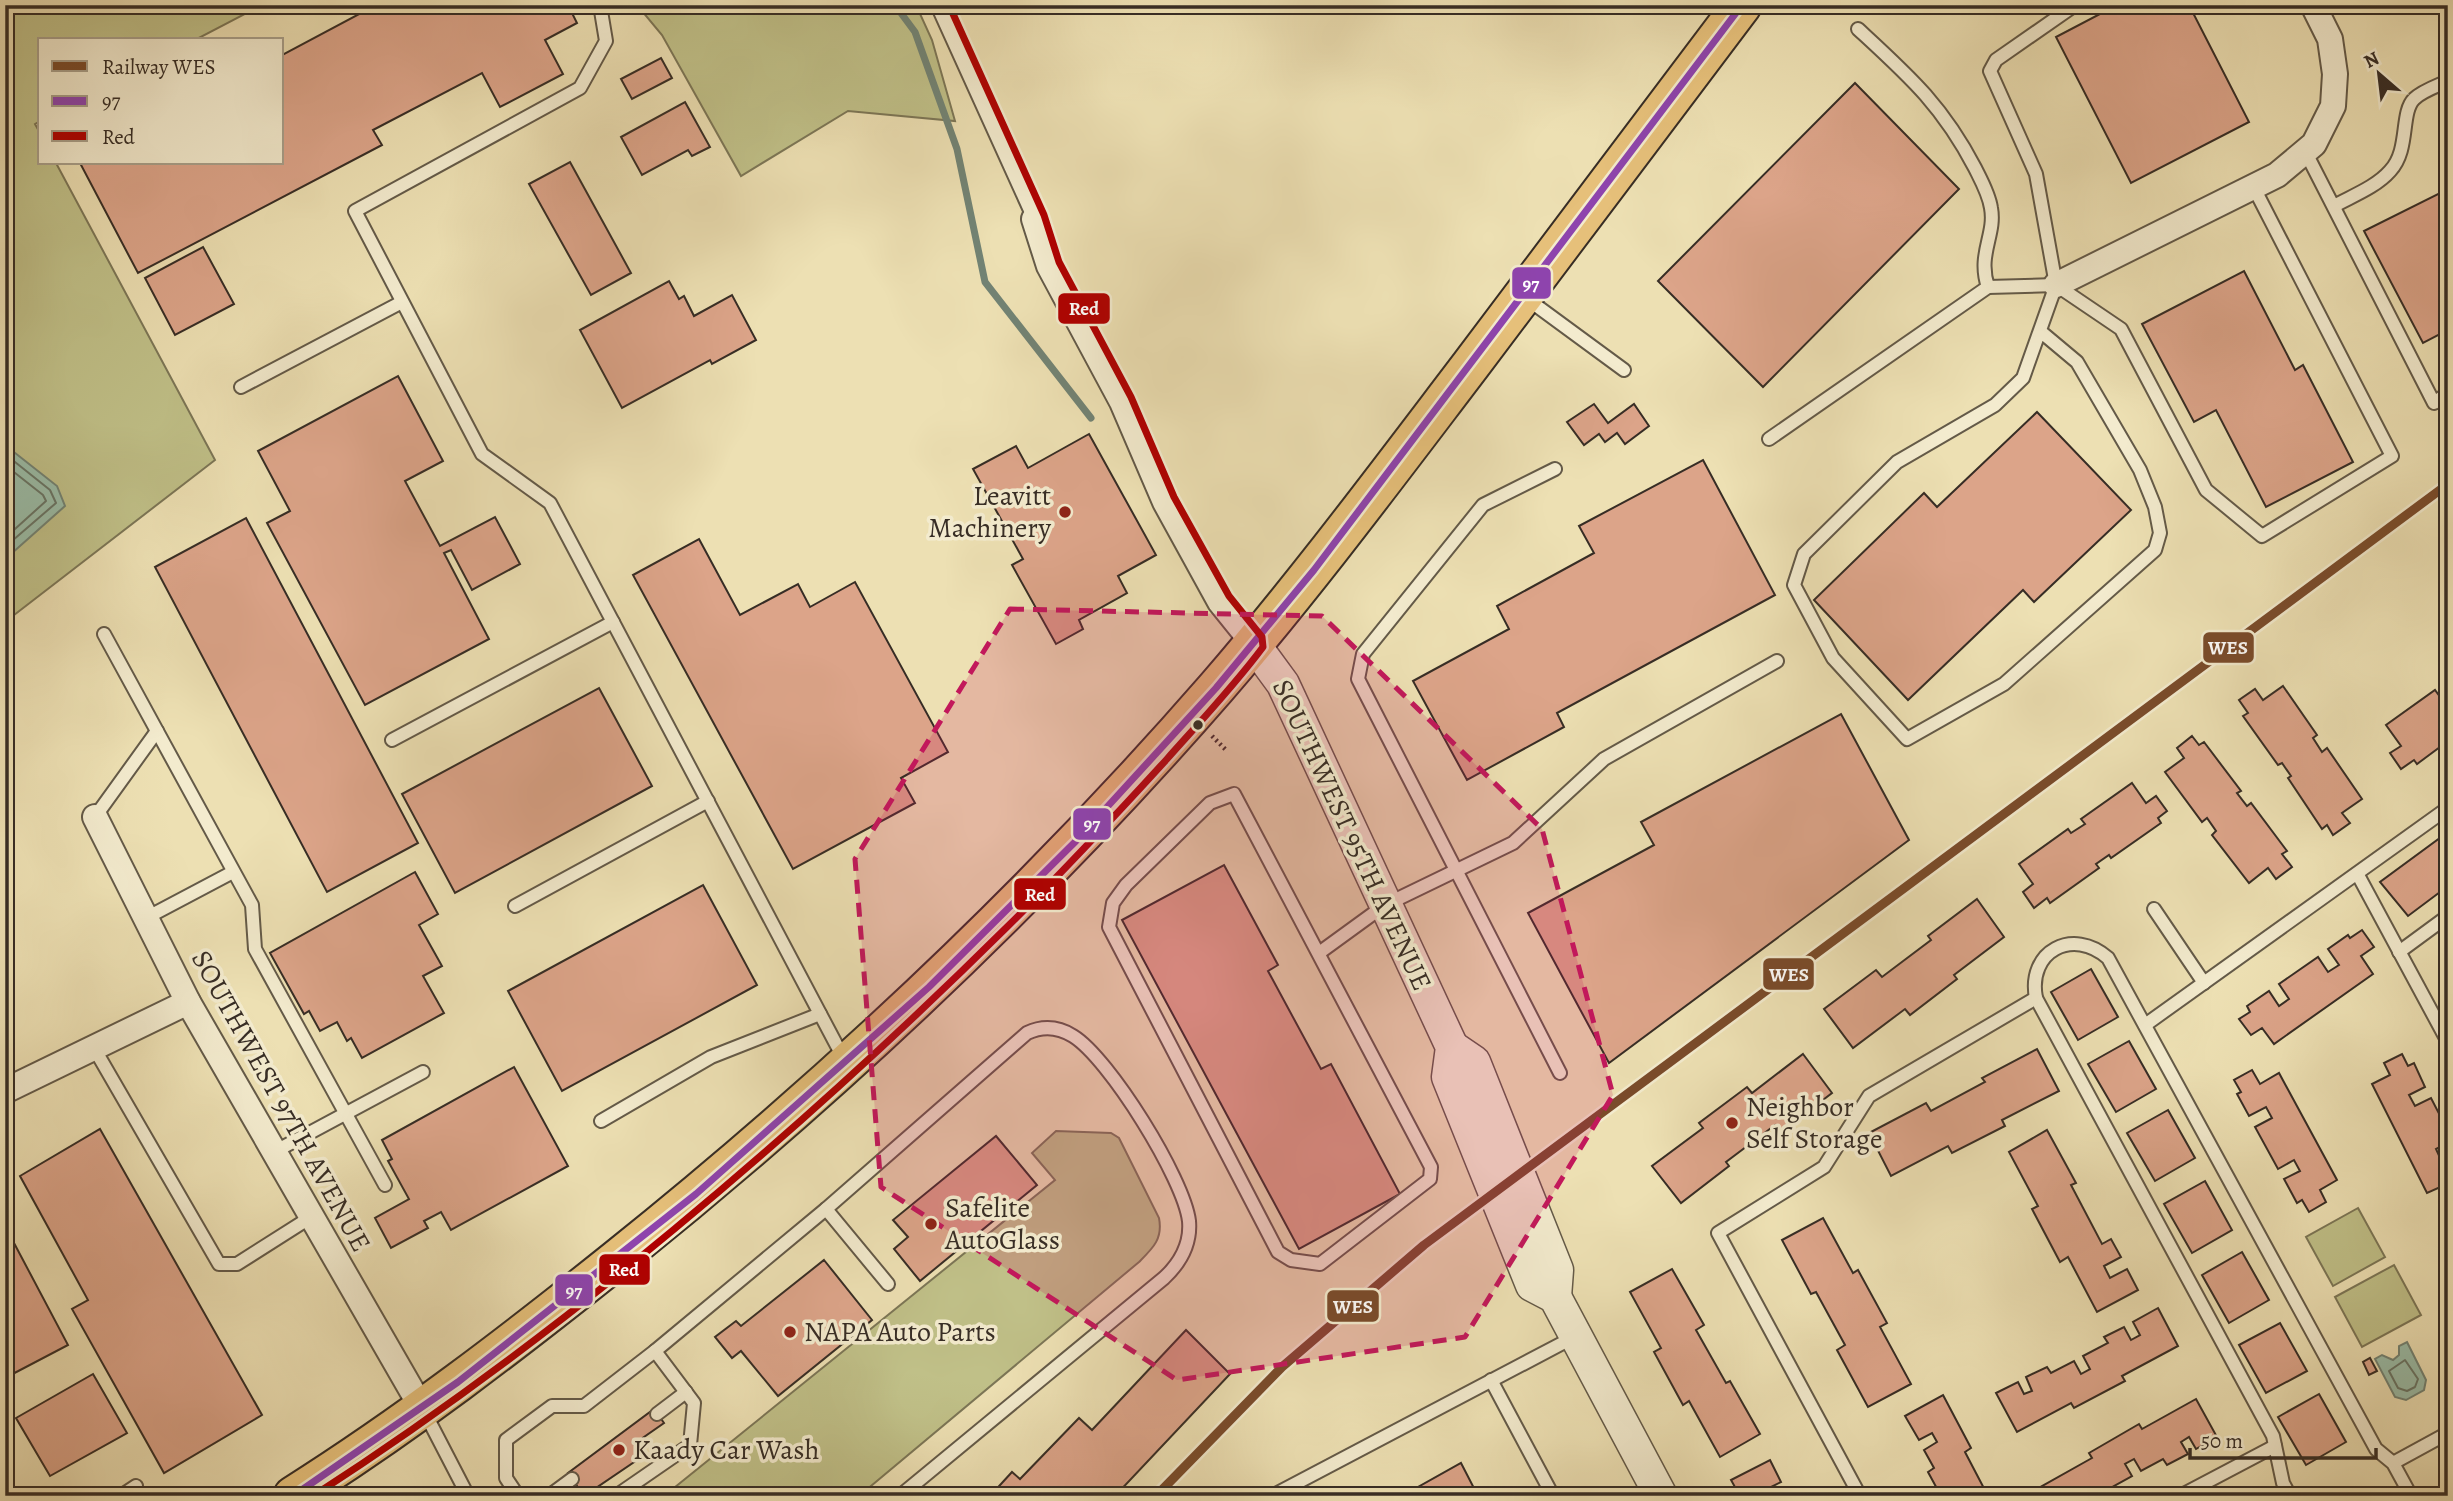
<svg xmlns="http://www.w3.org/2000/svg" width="2453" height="1501" viewBox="0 0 2453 1501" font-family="Alegreya,serif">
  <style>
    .green { fill: #c0c088; stroke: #7c7656; stroke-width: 2 }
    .water { fill: #9abda8; stroke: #728374; stroke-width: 2 }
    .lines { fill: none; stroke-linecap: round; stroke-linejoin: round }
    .shore { stroke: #687566; stroke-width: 2 }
    .stream { stroke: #728374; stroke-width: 7 }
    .building { fill: #dca489; stroke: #372d25; stroke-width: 2 }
    .service-casing { stroke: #645a48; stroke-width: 16 }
    .minor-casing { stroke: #645a48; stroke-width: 28 }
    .tertiary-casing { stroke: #645a48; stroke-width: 35 }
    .trunk-casing { stroke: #372d25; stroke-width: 42 }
    .path { stroke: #372d25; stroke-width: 4.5; stroke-dasharray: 2 3.5; stroke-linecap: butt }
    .service { stroke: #f3ebce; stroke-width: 12 }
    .minor { stroke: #f3ebce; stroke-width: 24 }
    .tertiary { stroke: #f3ebce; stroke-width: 32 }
    .trunk { stroke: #e6c07a; stroke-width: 38 }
    .bus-1-casing { stroke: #f3ebce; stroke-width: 12 }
    .bus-2-casing { stroke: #f3ebce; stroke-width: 12 }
    .bus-1 { stroke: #8e44ad; stroke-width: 7 }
    .bus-2 { stroke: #af0000; stroke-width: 7 }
    .rail-1-casing { stroke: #f3ebce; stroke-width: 14 }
    .rail-1 { stroke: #7a4b2a; stroke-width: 9 }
    .marked { fill: #c2185b; fill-opacity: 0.2; stroke: #c2185b; stroke-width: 5; stroke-dasharray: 14 9; stroke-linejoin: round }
    .poi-dot { fill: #8f2418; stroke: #f3ebce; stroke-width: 2.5 }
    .bus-dot { fill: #372d25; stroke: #f3ebce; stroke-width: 2.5 }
    .labels { text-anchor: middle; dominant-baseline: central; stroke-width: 7; stroke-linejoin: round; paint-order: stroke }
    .poi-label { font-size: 28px; fill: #372d25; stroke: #f3ebce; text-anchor: start }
    .street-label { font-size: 28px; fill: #372d25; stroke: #f3ebce }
    .line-badge { stroke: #f3ebce; stroke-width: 2.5 }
    .badge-label { font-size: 19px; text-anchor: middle; font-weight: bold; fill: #fff }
  </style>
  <rect width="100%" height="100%" fill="#ede0b3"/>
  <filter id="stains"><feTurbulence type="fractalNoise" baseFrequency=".00286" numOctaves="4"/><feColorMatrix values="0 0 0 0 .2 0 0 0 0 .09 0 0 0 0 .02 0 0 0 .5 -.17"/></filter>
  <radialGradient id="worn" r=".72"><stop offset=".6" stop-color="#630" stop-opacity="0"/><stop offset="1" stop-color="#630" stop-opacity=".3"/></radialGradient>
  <!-- green -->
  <g class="green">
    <polygon points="5,5 262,5 195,40 40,40 40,121 35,124 40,133 40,163 56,163 215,460 5,622"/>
    <polygon points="637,5 916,5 932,40 955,121 848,111 741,176 662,35"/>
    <path d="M 1056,1131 L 1111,1133 L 1119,1138 L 1159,1218 C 1163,1239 1153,1248 1139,1262 L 859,1496 L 664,1496 L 1055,1180 L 1032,1153 Z"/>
    <polygon points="2358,1208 2385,1257 2333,1286 2306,1237"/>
    <polygon points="2394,1265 2421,1315 2362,1347 2335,1297"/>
  </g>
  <!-- water -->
  <g class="water">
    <polygon points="5,445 57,486 65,506 11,554 5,554"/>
    <polygon points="2407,1342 2426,1380 2424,1390 2406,1400 2395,1397 2375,1359 2382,1355 2393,1360 2399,1355 2399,1346"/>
  </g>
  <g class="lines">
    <!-- shore -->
    <g class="shore">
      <polyline points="5,454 50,490 56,503 5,547"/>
      <polyline points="5,465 43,495 46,501 5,538"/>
      <polygon points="2405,1360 2418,1379 2415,1387 2407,1391 2398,1388 2389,1371"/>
    </g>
    <!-- stream -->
    <polyline class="stream" points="895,5 915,32 957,149 985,282 1091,418"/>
  </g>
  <!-- building -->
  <g class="building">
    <polygon points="376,5 568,5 577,23 545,40 563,74 500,107 482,73 373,130 382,145 138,273 80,163 282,163 282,55"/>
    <polygon points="2117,5 2189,5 2249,122 2131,183 2056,37"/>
    <polygon points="661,58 672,78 632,99 621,79"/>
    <polygon points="1855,83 1959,189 1763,387 1658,281"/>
    <polygon points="685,102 710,147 692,156 688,150 642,175 621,137"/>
    <polygon points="570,162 631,273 591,295 529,184"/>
    <polygon points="2448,189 2448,330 2423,343 2364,231"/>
    <polygon points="203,247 234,304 175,335 145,278"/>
    <polygon points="2244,271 2295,370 2303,365 2353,462 2266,507 2216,410 2194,422 2142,324"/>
    <polygon points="669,281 679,299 684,296 694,316 732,295 756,340 712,364 710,360 622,408 580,330"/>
    <polygon points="398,376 443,461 405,481 440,546 495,517 520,564 472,590 451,550 444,553 489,639 365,705 267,523 290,511 258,451"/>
    <polygon points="1594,404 1608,423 1634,404 1649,426 1625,444 1617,433 1605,442 1599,434 1584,445 1567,422"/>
    <polygon points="2037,412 2131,510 2034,602 2023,590 1908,700 1814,600 1924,493 1937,507"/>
    <polygon points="1089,434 1156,555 1118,576 1127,593 1079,620 1083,629 1056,644 1012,565 1023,559 973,469 1016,446 1028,468"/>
    <polygon points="1703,460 1775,595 1557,713 1564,727 1467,780 1413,681 1509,629 1497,606 1594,553 1579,526"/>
    <polygon points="246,518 418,843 327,892 155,567"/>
    <polygon points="699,539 740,615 798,584 810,607 855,582 948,752 901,778 915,803 793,869 633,575"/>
    <polygon points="2283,686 2317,735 2313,738 2322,752 2327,748 2362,799 2342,813 2350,823 2333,835 2327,825 2322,829 2288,778 2291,776 2282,763 2278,765 2243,716 2248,713 2239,700 2255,689 2263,700"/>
    <polygon points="2448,686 2448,741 2417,764 2414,760 2401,769 2390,753 2401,746 2386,725 2435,690 2438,694"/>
    <polygon points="599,688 652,786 455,893 402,794"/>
    <polygon points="1841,714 1909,840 1609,1063 1528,913 1654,845 1641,822"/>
    <polygon points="2192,736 2199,745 2204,742 2241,791 2237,793 2247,806 2251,803 2287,851 2282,854 2292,867 2276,879 2268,868 2249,883 2212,835 2216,831 2207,818 2202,822 2165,772 2184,758 2177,748"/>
    <polygon points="2132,783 2146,803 2156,796 2167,811 2158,818 2161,823 2111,858 2109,855 2096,864 2099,868 2050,903 2047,898 2034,908 2023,892 2033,884 2019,864 2068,829 2071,833 2085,824 2081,819"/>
    <polygon points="2448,832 2448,886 2408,916 2380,882"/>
    <polygon points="1224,865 1278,965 1268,971 1321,1069 1331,1064 1400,1194 1299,1249 1122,920"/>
    <polygon points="415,872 438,914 419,925 442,966 423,976 444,1013 362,1058 351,1038 347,1041 337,1022 320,1031 309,1011 304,1014 270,953"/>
    <polygon points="703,885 757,985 562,1091 508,991"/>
    <polygon points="1977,899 2004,937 1954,975 1957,979 1910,1015 1905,1009 1853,1048 1824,1009 1876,970 1882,977 1931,940 1928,936"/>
    <polygon points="2362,930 2374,947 2361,956 2373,974 2274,1044 2262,1028 2251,1035 2239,1019 2250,1012 2247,1006 2269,991 2279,1006 2289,999 2279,984 2318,957 2328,972 2339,965 2328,949 2348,935 2350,938"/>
    <polygon points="2091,969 2118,1017 2078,1040 2051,992"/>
    <polygon points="2129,1041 2156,1089 2116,1112 2088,1064"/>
    <polygon points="2037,1049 2059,1091 2002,1120 2005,1126 1952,1153 1948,1146 1891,1176 1869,1133 1926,1103 1931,1111 1985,1082 1982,1078"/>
    <polygon points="1803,1054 1832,1093 1781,1132 1775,1125 1726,1162 1729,1166 1681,1203 1652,1166 1703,1128 1699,1123 1747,1087 1752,1093"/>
    <polygon points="2402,1054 2408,1066 2414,1063 2425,1087 2409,1095 2415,1106 2431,1098 2448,1131 2448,1143 2436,1149 2441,1160 2448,1157 2448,1186 2447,1184 2427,1193 2372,1084 2390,1075 2384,1063"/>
    <polygon points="514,1067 568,1166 451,1230 441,1212 424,1221 428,1228 391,1248 375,1218 409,1199 388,1161 392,1159 382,1140"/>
    <polygon points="2252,1070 2260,1084 2279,1073 2337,1180 2320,1190 2326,1202 2309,1212 2302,1200 2297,1203 2284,1179 2300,1171 2294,1160 2278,1169 2255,1127 2272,1118 2266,1107 2249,1116 2237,1094 2241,1092 2234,1080"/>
    <polygon points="2168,1110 2195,1158 2155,1181 2127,1133"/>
    <polygon points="100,1129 262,1415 164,1473 72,1309 88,1300 20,1176"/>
    <polygon points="2047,1130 2076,1183 2071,1185 2102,1244 2111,1239 2121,1257 2104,1266 2110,1278 2127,1269 2138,1290 2097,1312 2068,1257 2060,1262 2032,1209 2038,1206 2009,1152"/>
    <polygon points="996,1136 1037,1185 920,1281 894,1249 908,1237 893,1220"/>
    <polygon points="2205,1181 2232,1230 2192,1253 2164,1204"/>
    <polygon points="1823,1218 1853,1273 1858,1270 1887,1323 1880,1327 1911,1384 1868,1407 1837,1350 1845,1345 1816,1292 1811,1294 1782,1240"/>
    <polygon points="14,1243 68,1345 5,1378 5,1248"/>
    <polygon points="2242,1252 2269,1300 2229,1323 2202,1275"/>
    <polygon points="824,1260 872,1320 778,1396 741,1351 732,1358 715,1337 736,1321 741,1326"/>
    <polygon points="1672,1269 1704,1325 1696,1330 1726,1383 1730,1381 1760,1434 1720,1457 1689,1401 1683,1405 1654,1352 1661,1348 1630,1292"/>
    <polygon points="2158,1308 2178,1346 2122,1376 2125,1381 2074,1408 2071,1403 2017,1432 1996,1393 2018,1382 2024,1394 2032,1391 2026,1377 2047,1367 2051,1373 2074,1361 2081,1374 2090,1369 2083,1356 2108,1343 2104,1337 2124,1327 2131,1340 2140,1335 2133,1322"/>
    <polygon points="2280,1323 2307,1371 2266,1393 2239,1345"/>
    <polygon points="1186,1330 1230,1374 1115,1496 990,1496 1012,1472 1020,1479 1079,1418 1092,1430"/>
    <polygon points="2370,1358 2377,1371 2369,1375 2363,1362"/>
    <polygon points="93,1374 127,1433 50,1476 16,1418"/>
    <polygon points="2319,1394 2346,1442 2306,1465 2278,1417"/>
    <polygon points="1943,1395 1971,1448 1965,1452 1988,1496 1957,1496 1954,1490 1941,1496 1928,1472 1934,1468 1924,1450 1937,1442 1932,1433 1919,1440 1905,1416"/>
    <polygon points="2196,1399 2217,1437 2196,1449 2189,1437 2181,1442 2188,1454 2167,1465 2163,1459 2141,1471 2134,1459 2125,1464 2132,1476 2107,1490 2110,1496 2041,1496 2037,1489 2092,1458 2089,1453 2139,1424 2142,1429"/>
    <polygon points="654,1409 664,1423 634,1444 643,1456 584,1496 568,1473"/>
    <polygon points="1770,1460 1781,1482 1769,1488 1773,1496 1740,1496 1731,1480"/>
    <polygon points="1461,1463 1478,1496 1402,1496"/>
  </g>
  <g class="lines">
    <!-- service casing -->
    <g class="service-casing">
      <g id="service">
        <polyline points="600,5 606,41 580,88 355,211 482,454 550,503 845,1061"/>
        <polyline points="937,5 1034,219"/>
        <path d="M 1858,29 C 1909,76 1942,105 1975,168 C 1981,180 1989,194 1991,208 C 1996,235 1977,254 1988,287 L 2056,285 L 2121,329 L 2206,490 L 2262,536 L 2392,456 L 2253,186"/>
        <polyline points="2305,151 2434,403 2448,393"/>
        <path d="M 2334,206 C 2352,196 2376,187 2390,171 C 2410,150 2400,113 2414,99 C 2422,91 2437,86 2448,81"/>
        <polyline points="1526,298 1624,370"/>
        <polyline points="2040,331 2077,362 2140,470 2155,507 2160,533 2155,550 2004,684 1907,739 1833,658 1794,585 1804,554 1897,462 1995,405 2023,378 2056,285 2036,174 1990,71 1996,60 2075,5"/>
        <polyline points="241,387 402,302"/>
        <polyline points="1769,439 1988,287"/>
        <polyline points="1555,469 1483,505 1363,654 1358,679 1560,1073"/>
        <polyline points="104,634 252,905 255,949 385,1185"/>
        <polyline points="392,740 613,622"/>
        <polygon points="1234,794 1431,1167 1430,1179 1320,1264 1291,1260 1278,1252 1109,927 1113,903 1126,885 1210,803"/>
        <polyline points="95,817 157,731"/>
        <polyline points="2358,875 2448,1042"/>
        <polyline points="515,906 708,801"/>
        <polyline points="2154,909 2204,983"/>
        <polyline points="146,918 233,872"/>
        <polyline points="2399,952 2448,916"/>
        <polyline points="1319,953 1385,905 1513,843 1604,759 1777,661"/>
        <polyline points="2145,1025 2448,808"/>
        <polyline points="94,1048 219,1264 237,1264 311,1217"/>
        <polyline points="601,1121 711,1057 820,1014"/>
        <polyline points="274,1152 423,1072"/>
        <polyline points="826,1209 888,1284"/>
        <polyline points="1491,1380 1553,1496"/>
        <polyline points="425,1413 468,1496"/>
        <polyline points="657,1414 686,1392"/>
        <polyline points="2393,1463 2448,1433"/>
        <polyline points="5,1487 11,1496"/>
        <polyline points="121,1496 136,1486"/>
        <polyline points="518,1496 506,1478 506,1440 552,1406 584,1406 655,1351"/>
        <polyline points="549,1496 572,1479"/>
        <path d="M 616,1496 L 690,1445 L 694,1403 L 655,1351 L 826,1209 L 1027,1033 C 1042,1026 1057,1026 1073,1036 C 1109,1058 1184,1179 1189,1221 C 1191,1244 1180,1263 1164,1278 L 900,1496"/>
        <polyline points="1272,1496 1576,1336"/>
        <polyline points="1860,1496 1718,1233 1824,1167 1869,1096 2036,998"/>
        <polyline points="2180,1496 2275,1446"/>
        <path d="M 2290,1496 L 2283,1483 L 2273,1436 L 2036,998 C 2027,951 2073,927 2108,958 L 2376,1449 L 2393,1463 L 2411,1496"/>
      </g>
    </g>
    <!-- minor casing -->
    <g class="minor-casing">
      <g id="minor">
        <polyline points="1034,219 1049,266 1122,402 1165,502 1220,602 1253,643"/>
        <polyline points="2056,285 2277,175 2314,144 2333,106 2335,74 2330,39 2313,5"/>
        <polyline points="95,817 188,1002 423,1410"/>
        <polyline points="5,1091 188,1002"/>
      </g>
    </g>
    <!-- tertiary casing -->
    <g class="tertiary-casing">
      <g id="tertiary">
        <polyline points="1253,643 1283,684 1452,1047 1448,1077 1532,1285 1555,1297 1661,1496"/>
        <polyline points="1452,1047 1474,1062 1557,1270 1555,1297"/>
      </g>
    </g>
    <!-- trunk casing -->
    <g class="trunk-casing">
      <path id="trunk" d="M 293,1496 C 407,1424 511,1344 616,1260 C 832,1087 1034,897 1216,688 C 1305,585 1387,475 1470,366 C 1561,246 1651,125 1742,5"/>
    </g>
    <!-- path -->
    <polyline class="path" points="1212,736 1226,750"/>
    <!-- service -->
    <use href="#service" class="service"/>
    <!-- minor -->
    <use href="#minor" class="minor"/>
    <!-- tertiary -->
    <use href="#tertiary" class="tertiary"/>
    <!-- trunk -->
    <use href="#trunk" class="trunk"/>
    <!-- bus-1 casing -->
    <g class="bus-1-casing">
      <polyline id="bus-1" points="293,1496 458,1382 696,1194 929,987 1076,841 1216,688 1314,570 1742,5"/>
    </g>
    <!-- bus-2 casing -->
    <g class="bus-2-casing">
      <path id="bus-2" d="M 313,1496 C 559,1337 799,1133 1007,927 C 1062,873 1115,816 1167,759 C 1199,723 1234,686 1263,647 L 1262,637 L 1229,596 L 1174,497 L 1131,397 L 1059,262 L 1044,215 L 949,5"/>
    </g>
    <!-- bus-1 -->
    <use href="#bus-1" class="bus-1"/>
    <!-- bus-2 -->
    <use href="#bus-2" class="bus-2"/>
    <!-- rail-1 casing -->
    <g class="rail-1-casing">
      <polyline id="rail-1" points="1156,1496 1282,1367 1424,1245 2448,484"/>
    </g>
    <!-- rail-1 -->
    <use href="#rail-1" class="rail-1"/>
  </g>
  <!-- marked area -->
  <path class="marked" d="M 1010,609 L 1322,616 L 1542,829 L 1613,1095 L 1465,1337 L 1177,1380 L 881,1187 L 855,859 Z"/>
  <!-- markers -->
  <g class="poi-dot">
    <circle cx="1065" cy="512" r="7"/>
    <circle cx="1732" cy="1123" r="7"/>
    <circle cx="931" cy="1224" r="7"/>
    <circle cx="790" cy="1332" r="7"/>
    <circle cx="619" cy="1450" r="7"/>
  </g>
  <circle class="bus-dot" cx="1198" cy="725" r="6"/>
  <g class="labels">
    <!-- poi labels -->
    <g class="poi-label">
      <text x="1051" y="496" text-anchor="end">Leavitt<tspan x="1051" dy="32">Machinery</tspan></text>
      <text x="1746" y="1107">Neighbor<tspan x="1746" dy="32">Self Storage</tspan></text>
      <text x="945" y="1208">Safelite<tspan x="945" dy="32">AutoGlass</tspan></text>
      <text x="804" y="1332">NAPA Auto Parts</text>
      <text x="633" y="1450">Kaady Car Wash</text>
    </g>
    <!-- street labels -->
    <g class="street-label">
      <text transform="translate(1352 835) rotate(65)">SOUTHWEST 95TH AVENUE</text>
      <text transform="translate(281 1101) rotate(61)">SOUTHWEST 97TH AVENUE</text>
    </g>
  </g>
  <g class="line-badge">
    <rect x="1511" y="266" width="41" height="34" rx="7" fill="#8e44ad"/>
    <rect x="1057" y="292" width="54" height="33" rx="7" fill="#af0000"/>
    <rect x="2202" y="631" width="53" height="33" rx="7" fill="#7a4b2a"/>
    <rect x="1072" y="807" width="40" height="34" rx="7" fill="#8e44ad"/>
    <rect x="1013" y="877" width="54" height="34" rx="7" fill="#af0000"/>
    <rect x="1762" y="957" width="53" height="34" rx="7" fill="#7a4b2a"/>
    <rect x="598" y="1253" width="53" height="33" rx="7" fill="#af0000"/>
    <rect x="554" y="1273" width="40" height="34" rx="7" fill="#8e44ad"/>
    <rect x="1326" y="1289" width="54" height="34" rx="7" fill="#7a4b2a"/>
  </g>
  <g class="badge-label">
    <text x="1531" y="290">97</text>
    <text x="1084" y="315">Red</text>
    <text x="2228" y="654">WES</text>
    <text x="1092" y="830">97</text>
    <text x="1040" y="901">Red</text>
    <text x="1789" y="981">WES</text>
    <text x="624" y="1276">Red</text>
    <text x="574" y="1297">97</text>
    <text x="1353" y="1313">WES</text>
  </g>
  <!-- margin -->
  <rect width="2453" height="1501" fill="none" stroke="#ede0b3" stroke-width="28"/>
  <rect x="7" y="7" width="2439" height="1487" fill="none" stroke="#372d25" stroke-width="3.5"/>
  <rect x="14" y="14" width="2425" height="1473" fill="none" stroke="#372d25" stroke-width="2"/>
  <!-- legend -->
  <rect x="38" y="38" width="245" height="126" fill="#f3ebce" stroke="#a89f8a" stroke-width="2"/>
  <rect x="52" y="61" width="35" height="10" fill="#7a4b2a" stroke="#a89f8a" stroke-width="2"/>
  <text x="102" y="74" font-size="21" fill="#372d25">Railway WES</text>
  <rect x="52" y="96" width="35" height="10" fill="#8e44ad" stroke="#a89f8a" stroke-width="2"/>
  <text x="102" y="108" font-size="21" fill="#372d25">97</text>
  <rect x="52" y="131" width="35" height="10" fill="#af0000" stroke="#a89f8a" stroke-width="2"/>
  <text x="102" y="144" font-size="21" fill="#372d25">Red</text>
  <!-- north arrow -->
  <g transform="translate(2379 74) rotate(332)" stroke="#f3ebce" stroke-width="5" paint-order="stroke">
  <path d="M0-5L12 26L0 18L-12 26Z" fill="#372d25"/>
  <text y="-10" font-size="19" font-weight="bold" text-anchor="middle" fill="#372d25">N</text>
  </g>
  <!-- scale -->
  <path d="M2190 1448v10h186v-10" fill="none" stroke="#372d25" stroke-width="3.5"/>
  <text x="2201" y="1448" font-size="21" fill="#372d25" stroke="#f3ebce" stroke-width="5" paint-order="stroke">50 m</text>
  <rect width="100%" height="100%" filter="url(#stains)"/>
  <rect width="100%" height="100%" fill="url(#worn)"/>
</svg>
